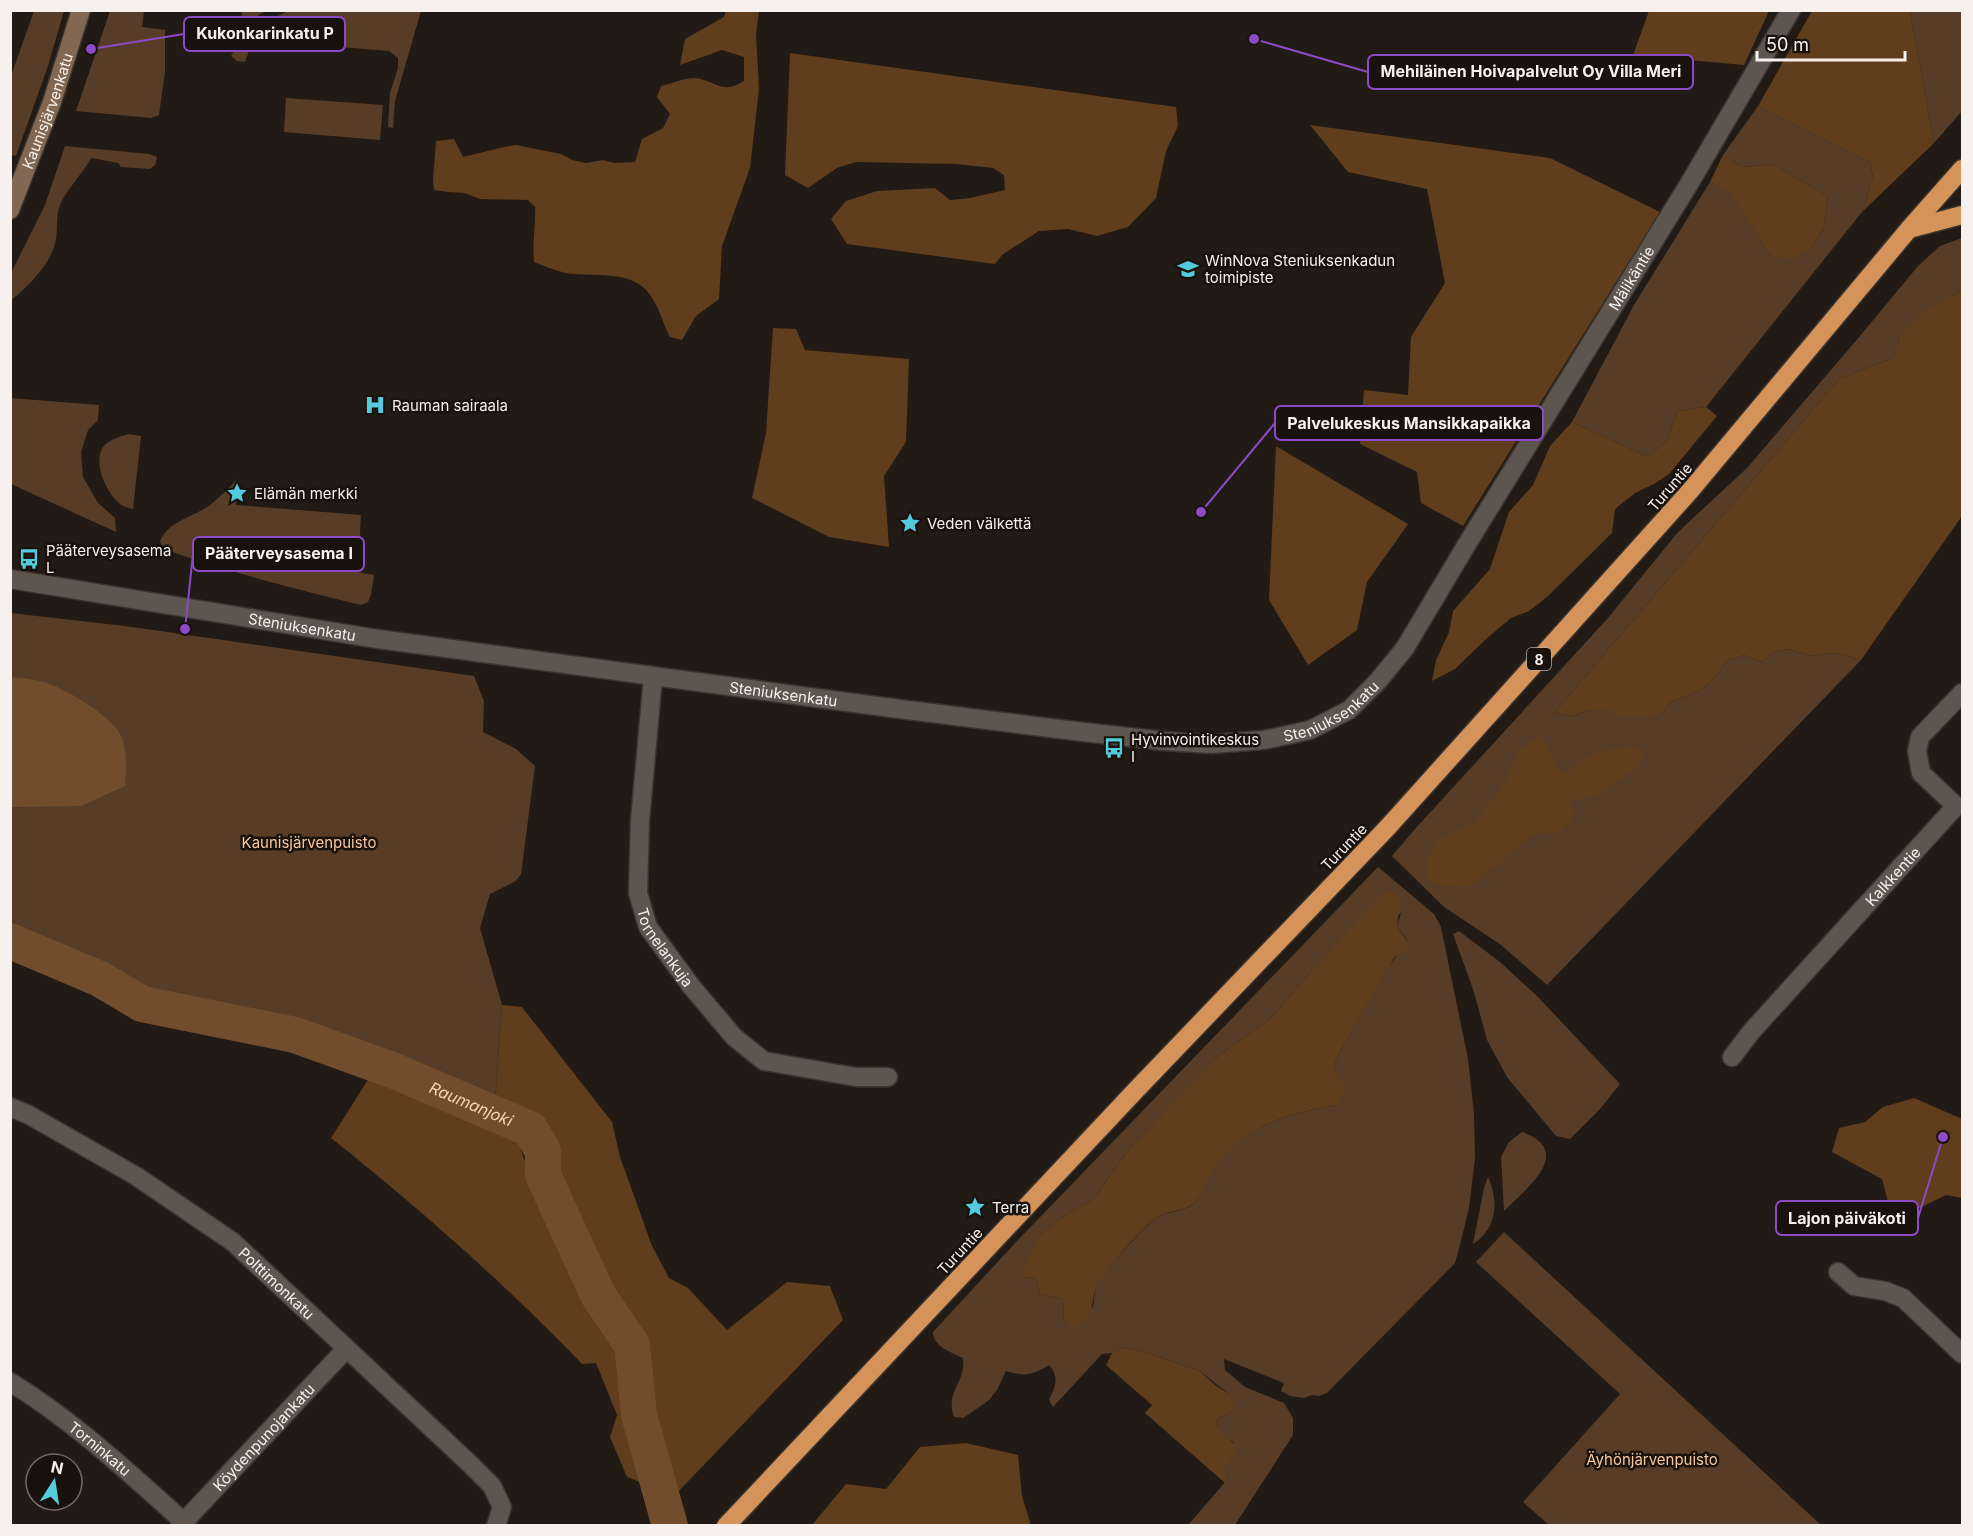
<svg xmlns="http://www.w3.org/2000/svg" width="1973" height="1536" viewBox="0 0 1973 1536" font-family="Inter,sans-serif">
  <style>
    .green { fill: #573d27; fill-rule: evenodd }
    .forest { fill: #603d1c }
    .water { fill: #724d2d }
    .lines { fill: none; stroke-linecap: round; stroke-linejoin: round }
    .river { stroke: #724d2d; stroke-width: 36 }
    .street-casing { stroke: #3a3431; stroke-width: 21 }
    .secondary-casing { stroke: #3a3431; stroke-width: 21 }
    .highway-casing { stroke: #3a3431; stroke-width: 21 }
    .street { stroke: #5e554e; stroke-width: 18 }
    .secondary { stroke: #826852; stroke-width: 18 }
    .highway { stroke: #d5935a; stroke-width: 18 }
    .labels { text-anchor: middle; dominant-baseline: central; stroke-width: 5; stroke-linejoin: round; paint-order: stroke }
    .shield { fill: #18110c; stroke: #b3aeaa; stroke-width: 1.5 }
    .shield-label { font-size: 14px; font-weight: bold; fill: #f6f1ed }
    .street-label { font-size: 15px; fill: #f6f1ed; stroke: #18110c }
    .poi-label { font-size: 15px; fill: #f6f1ed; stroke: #18110c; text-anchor: start }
    .park-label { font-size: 15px; fill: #f9c79e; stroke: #18110c }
    .water-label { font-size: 16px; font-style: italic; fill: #f9d3b4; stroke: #18110c }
    .leader { fill: none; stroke: #8d4ac6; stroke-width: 2 }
    .callout-dot { fill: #8d4ac6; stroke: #18110c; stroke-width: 2 }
    .callout { fill: #18110c; stroke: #8d4ac6; stroke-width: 2 }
    .callout-label { font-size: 16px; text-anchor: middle; font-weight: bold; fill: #f6f1ed }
  </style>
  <rect width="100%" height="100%" fill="#221a14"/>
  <!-- green -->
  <g class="green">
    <path d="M 290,10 L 421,11 L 395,101 L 393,128 L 388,127 L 390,93 L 398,68 L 398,58 L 389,51 L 253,40 L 245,62 L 237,61 L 231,56 C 243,34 268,21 290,10 Z"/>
    <polygon points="34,11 64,11 48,66 16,156 11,155 11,76"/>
    <polygon points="110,11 144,11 142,27 165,30 165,72 159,115 151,118 76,111"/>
    <polygon points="242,11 242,10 266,11 250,20 244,19 242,16"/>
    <polygon points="1910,11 1962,11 1962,111 1934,143"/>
    <polygon points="286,98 383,105 380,140 284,132"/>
    <polygon points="1758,106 1870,162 1873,177 1862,212 1706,407 1677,411 1668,439 1648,457 1572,422 1634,305 1710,182 1730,191 1771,257 1813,246 1824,227 1828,197 1773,164 1742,167 1723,155"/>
    <path d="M 65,146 L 149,154 L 157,157 L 155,165 L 150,169 L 121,167 L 118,163 L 91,158 C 82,175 68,187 60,205 C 55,218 59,233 54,247 C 48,266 27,288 11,300 L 11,273 L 45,205 Z"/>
    <polygon points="1962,238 1962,291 1953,295 1899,339 1893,358 1839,379 1554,713 1572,716 1590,710 1607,710 1661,714 1671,702 1697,692 1711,682 1728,660 1744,655 1762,662 1772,653 1789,649 1811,656 1835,653 1861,660 1547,985 1501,945 1444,907 1392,856 1415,829 1608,618 1678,532 1747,468 1860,336 1918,266 1940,246"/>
    <polygon points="11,398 99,405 98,420 88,430 81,452 83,477 98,503 115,518 116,532 11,484"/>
    <path d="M 128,434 L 141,436 L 133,509 C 129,508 126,507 123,506 C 108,497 92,464 103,447 C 108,440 120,437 128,434 Z"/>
    <path d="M 238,478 L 236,505 L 361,515 L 358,572 L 374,575 L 371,595 L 368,602 L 361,605 C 295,589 228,572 164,549 L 160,542 C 167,521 194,517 210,505 C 220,497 229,488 238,478 Z"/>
    <polygon points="10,613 125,626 474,676 484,701 483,732 516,749 535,766 521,874 516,881 490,894 480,928 502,1005 495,1102 330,1039 206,1010 154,1000 96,969 11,933"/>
    <path d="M 1378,867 L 1434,914 L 1441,927 L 1468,1059 L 1474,1114 L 1475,1158 L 1469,1208 L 1460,1245 L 1455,1263 L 1327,1393 L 1319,1396 L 1312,1395 L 1304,1398 L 1290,1396 L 1281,1391 L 1284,1383 L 1224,1359 L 1225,1370 L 1245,1387 L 1284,1403 L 1293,1418 L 1293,1435 L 1235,1525 L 1188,1525 L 1228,1479 L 1222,1470 L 1233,1459 L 1233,1442 C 1223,1435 1214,1431 1218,1418 L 1231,1413 L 1229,1394 L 1200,1371 L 1151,1354 L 1125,1347 L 1112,1353 L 1102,1354 L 1053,1407 L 1049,1400 C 1055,1387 1060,1377 1049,1365 C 1032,1375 1025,1377 1006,1371 L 997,1390 L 988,1401 L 963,1418 L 954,1417 C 945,1390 966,1384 963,1358 C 951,1352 933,1347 933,1332 L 1017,1241 ZM 1401,913 L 1397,926 L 1407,940 C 1401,953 1393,959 1386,971 L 1338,1055 L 1334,1066 L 1339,1077 L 1337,1105 C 1283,1115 1244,1125 1210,1172 C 1203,1182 1203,1196 1193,1204 C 1184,1212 1169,1211 1159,1216 C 1148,1222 1106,1269 1099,1280 C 1095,1287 1094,1299 1093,1307 L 1064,1320 L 1063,1299 L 1040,1294 L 1036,1279 L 1022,1277 L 1040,1234 L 1069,1213 L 1093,1200 L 1126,1153 L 1217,1057 L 1271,1018 L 1313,969 Z"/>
    <polygon points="1459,931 1500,962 1537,996 1620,1084 1600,1109 1570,1139 1556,1136 1507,1077 1487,1040 1474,992 1453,934"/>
    <path d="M 1522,1132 C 1576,1151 1526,1189 1504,1211 L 1501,1157 L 1509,1142 Z"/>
    <path d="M 1488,1177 C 1499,1201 1497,1229 1473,1244 L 1484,1188 Z"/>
    <polygon points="1504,1232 1821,1525 1549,1525 1523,1502 1620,1394 1476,1262"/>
  </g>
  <!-- forest -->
  <g class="forest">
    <path d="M 726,11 L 759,11 L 756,34 L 759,89 L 750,168 L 722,246 L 719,299 L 696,316 L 682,340 L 670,337 C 662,321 657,299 643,287 C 625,272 596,276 574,274 C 560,273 547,267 534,262 C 532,243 536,226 535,207 L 528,200 L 480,199 L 464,193 L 448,192 L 434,190 L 433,181 L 436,141 L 454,139 L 463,157 L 504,147 L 516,145 L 561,154 L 572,160 L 586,163 L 603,160 L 614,163 L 635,162 L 642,139 L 663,128 L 670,114 L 657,97 L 661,86 C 671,84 684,78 694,78 C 714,79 721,96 744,81 L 744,57 L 722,50 L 680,65 L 685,39 L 724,17 Z"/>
    <polygon points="1649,11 1649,10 1769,11 1744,65 1633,55"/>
    <polygon points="1812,11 1910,11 1934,143 1862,212 1873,177 1870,162 1758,106"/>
    <polygon points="790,53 1176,107 1178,126 1166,151 1156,198 1128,227 1097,236 1068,229 1039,231 1002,255 995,264 847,244 831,219 846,201 877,191 935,188 950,200 970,198 1005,190 1004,175 993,168 956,164 856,162 837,168 808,188 785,175"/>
    <polygon points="1310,125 1550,158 1660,212 1463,526 1421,503 1417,472 1360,444 1364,390 1408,395 1411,337 1445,283 1427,189 1348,172"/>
    <polygon points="1723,155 1742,167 1773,164 1828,197 1824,227 1813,246 1794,259 1771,257 1730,192 1710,182"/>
    <path d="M 1962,291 L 1962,516 L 1861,660 L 1835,653 L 1811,656 L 1789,649 L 1772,653 L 1762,662 L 1744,655 L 1728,660 L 1711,682 L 1697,692 L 1671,702 L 1661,714 L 1649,717 L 1617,717 L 1607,710 L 1590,710 L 1572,716 L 1554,713 L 1839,379 L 1893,358 C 1895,352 1896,345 1899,340 C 1910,316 1939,301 1962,291 Z"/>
    <polygon points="773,328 796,329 805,350 909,359 906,442 884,476 889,547 829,537 752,498 766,433"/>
    <polygon points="1706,407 1717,416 1669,474 1654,484 1635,493 1615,509 1612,533 1547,597 1529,611 1511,618 1486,639 1455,669 1432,681 1436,660 1449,632 1453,611 1490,569 1509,512 1533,485 1550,446 1572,422 1648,457 1668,439 1677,411"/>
    <polygon points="1276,446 1408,524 1367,582 1357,630 1308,665 1269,600"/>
    <path d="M 1538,735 C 1555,749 1547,763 1567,774 L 1586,756 L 1606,750 L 1631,746 L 1645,751 L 1637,767 L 1598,795 L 1569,801 L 1575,815 C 1561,834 1559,836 1536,833 C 1514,852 1491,868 1471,887 L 1441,886 L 1427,880 L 1427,859 L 1435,842 L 1475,822 L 1506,780 L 1514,759 L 1520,750 Z"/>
    <path d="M 1391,891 L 1401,899 L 1397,926 L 1407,941 L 1407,948 L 1394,958 L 1338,1055 L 1334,1066 L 1346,1091 L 1337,1105 C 1282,1115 1245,1125 1211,1172 C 1204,1181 1203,1196 1193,1204 C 1184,1211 1170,1211 1159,1216 C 1147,1222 1107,1268 1100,1280 C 1088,1298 1099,1318 1073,1329 L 1064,1320 L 1063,1299 L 1040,1294 L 1036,1279 L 1022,1277 L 1024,1267 L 1040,1234 L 1069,1213 L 1093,1200 L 1126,1153 L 1184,1091 L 1217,1057 L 1271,1018 L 1313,969 L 1384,892 Z"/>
    <polygon points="502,1005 522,1007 612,1122 620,1157 652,1246 669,1278 688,1288 727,1330 787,1282 830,1286 843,1320 674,1496 640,1387 641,1339 602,1290 577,1213 554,1186 557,1149 546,1129 495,1102"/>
    <path d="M 373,1072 L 445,1099 L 515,1132 L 533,1185 L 576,1276 L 622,1351 L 630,1420 L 645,1484 L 627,1477 L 610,1437 L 617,1415 L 596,1363 L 582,1364 C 504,1283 419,1208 331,1138 Z"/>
    <polygon points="1914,1098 1962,1119 1962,1198 1946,1195 1913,1211 1888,1202 1882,1179 1832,1152 1839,1128 1865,1122 1883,1107"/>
    <path d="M 1125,1347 L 1151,1354 L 1200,1371 L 1215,1385 L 1229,1394 L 1235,1404 L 1231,1413 L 1218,1418 C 1213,1432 1225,1432 1232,1442 C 1233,1443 1236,1450 1236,1451 L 1233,1459 L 1223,1470 L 1228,1479 L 1225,1483 L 1145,1413 L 1152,1405 L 1106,1365 L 1112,1353 Z"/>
    <polygon points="966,1443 1018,1455 1022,1496 1030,1522 1029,1525 812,1525 846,1484 886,1489 920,1447"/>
  </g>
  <!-- water -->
  <path class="water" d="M 10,677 C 22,677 36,680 47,683 C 66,689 113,717 121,736 C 128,753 126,768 125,786 L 81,806 L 11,807 Z"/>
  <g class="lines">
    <!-- river -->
    <path class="river" id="s1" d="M 10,941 L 100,979 L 142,1004 L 295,1035 L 392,1070 L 530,1129 L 543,1151 L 543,1175 L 598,1295 L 632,1345 L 639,1415 L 670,1526"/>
    <!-- street casing -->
    <g class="street-casing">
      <g id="street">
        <path id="s2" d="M 10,579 L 378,639 L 884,707 L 1075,731 L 1164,741 L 1211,744 L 1264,740 L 1310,730 L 1349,710 L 1378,681 L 1405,648 L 1467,544 L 1689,184 L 1791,10"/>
        <path id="s3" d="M 653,677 L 640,821 L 638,893 L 648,927 L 691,986 L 734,1037 L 764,1061 L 856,1077 L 888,1077"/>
        <path id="s4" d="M 1732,1057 L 1751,1032 L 1956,806 L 1921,773 L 1917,751 L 1920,737 L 1962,693"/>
        <path id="s5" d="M 10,1107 L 29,1115 L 136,1176 L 233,1242 L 470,1464 L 492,1486 L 502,1507 L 496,1526"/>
        <polyline points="1838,1272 1854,1286 1885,1291 1903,1298 1962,1354"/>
        <path id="s6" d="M 10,1382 C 74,1421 128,1472 184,1522"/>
        <path id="s7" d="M 180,1526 L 346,1349"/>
      </g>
    </g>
    <!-- secondary casing -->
    <g class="secondary-casing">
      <g id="secondary">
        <path id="s8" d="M 10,210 L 52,102 L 81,10"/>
      </g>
    </g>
    <!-- highway casing -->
    <g class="highway-casing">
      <g id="highway">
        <polyline points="1909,229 1962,215"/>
        <polyline points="726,1526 1136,1090 1388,827 1690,491 1909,229 1962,169"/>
      </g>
    </g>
    <!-- street -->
    <use href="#street" class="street"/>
    <!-- secondary -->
    <use href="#secondary" class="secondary"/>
    <!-- highway -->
    <use href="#highway" class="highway"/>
  </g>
  <!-- icons -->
  <defs>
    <g id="school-bare" transform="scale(1.62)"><path d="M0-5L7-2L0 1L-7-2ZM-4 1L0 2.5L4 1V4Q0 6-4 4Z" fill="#54cadd" stroke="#18110c" stroke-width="2.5" paint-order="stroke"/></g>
    <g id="hospital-bare" transform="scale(1.62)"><path d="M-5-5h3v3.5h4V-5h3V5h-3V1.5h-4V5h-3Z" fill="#54cadd" stroke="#18110c" stroke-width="2.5" paint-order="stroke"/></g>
    <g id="sight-bare" transform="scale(1.62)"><path d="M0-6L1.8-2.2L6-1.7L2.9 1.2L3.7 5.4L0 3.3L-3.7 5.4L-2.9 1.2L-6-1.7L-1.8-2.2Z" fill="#54cadd" stroke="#18110c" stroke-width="2.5" paint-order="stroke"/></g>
    <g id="bus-bare" transform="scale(1.62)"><path d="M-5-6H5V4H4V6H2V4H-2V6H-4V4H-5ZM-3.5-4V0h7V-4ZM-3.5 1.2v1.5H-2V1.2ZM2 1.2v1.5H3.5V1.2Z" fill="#54cadd" stroke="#18110c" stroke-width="2.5" paint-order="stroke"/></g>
  </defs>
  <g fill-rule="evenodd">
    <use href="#school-bare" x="1188" y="269"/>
    <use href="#hospital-bare" x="375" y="405"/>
    <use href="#sight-bare" x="237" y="493"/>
    <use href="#sight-bare" x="910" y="523"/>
    <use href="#bus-bare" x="29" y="559"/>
    <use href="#bus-bare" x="1114" y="748"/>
    <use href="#sight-bare" x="975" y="1207"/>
  </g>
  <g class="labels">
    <!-- shield labels -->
    <rect class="shield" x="1527" y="648" width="24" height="22" rx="4.5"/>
    <g class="shield-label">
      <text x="1539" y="659">8</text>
    </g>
    <!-- street labels -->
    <g class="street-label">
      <text stroke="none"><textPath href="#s8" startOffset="106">Kaunisjärvenkatu</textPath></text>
      <text stroke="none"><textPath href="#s2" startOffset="1874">Mälikäntie</textPath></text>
      <text transform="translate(1670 487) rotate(-49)">Turuntie</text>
      <text stroke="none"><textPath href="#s2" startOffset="296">Steniuksenkatu</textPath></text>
      <text stroke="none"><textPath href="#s2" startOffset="782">Steniuksenkatu</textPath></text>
      <text stroke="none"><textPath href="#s2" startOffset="1340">Steniuksenkatu</textPath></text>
      <text transform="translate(1344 847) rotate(-46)">Turuntie</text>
      <text stroke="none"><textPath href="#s4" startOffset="242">Kalkkentie</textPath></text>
      <text stroke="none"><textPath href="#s3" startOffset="278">Tornelankuja</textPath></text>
      <text transform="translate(960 1251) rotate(-47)">Turuntie</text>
      <text stroke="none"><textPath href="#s5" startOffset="321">Polttimonkatu</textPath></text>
      <text stroke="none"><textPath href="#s7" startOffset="122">Köydenpunojankatu</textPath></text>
      <text stroke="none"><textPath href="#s6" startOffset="112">Torninkatu</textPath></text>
    </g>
    <!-- poi labels -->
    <g class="poi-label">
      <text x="1205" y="260">WinNova Steniuksenkadun<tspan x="1205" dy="17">toimipiste</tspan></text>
      <text x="392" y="405">Rauman sairaala</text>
      <text x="254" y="493">Elämän merkki</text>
      <text x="927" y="523">Veden välkettä</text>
      <text x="46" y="550">Pääterveysasema<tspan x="46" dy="17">L</tspan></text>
      <text x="1131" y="739">Hyvinvointikeskus<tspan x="1131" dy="17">I</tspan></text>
      <text x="992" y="1207">Terra</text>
    </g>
    <!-- park labels -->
    <g class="park-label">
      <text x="309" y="842">Kaunisjärvenpuisto</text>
      <text x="1652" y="1459">Äyhönjärvenpuisto</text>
    </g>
    <!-- water labels -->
    <g class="water-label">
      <text stroke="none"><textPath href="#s1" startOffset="492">Raumanjoki</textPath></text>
    </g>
  </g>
  <!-- callouts -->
  <path class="leader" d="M91 49L184 34M1254 39L1368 72M1201 512L1275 423M185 629L193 554M1943 1137L1918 1218"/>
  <g class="callout-dot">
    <circle cx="91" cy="49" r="6"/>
    <circle cx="1254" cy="39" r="6"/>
    <circle cx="1201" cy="512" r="6"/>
    <circle cx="185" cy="629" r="6"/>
    <circle cx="1943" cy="1137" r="6"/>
  </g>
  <g class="callout">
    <rect x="184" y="17" width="161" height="34" rx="6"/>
    <rect x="1368" y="55" width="325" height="34" rx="6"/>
    <rect x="1275" y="406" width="268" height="34" rx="6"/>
    <rect x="193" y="537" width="171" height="34" rx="6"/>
    <rect x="1776" y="1201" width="142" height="34" rx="6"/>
  </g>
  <g class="callout-label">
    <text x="265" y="39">Kukonkarinkatu P</text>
    <text x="1531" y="77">Mehiläinen Hoivapalvelut Oy Villa Meri</text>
    <text x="1409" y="429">Palvelukeskus Mansikkapaikka</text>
    <text x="279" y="559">Pääterveysasema I</text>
    <text x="1847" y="1224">Lajon päiväkoti</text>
  </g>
  <!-- border -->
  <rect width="1973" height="1536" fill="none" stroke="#f6f1ed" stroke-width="24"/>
  <!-- north arrow -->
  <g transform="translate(54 1482) rotate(12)"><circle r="28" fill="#18110c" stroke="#716b66" stroke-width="1.5"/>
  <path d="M0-4.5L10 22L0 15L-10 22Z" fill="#54cadd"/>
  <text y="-9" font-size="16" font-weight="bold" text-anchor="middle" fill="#f6f1ed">N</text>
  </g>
  <!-- scale -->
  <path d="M1757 51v9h148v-9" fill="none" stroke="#f6f1ed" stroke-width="3"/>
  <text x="1766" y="51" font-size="18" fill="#f6f1ed" stroke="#18110c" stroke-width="4.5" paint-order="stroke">50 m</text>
</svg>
